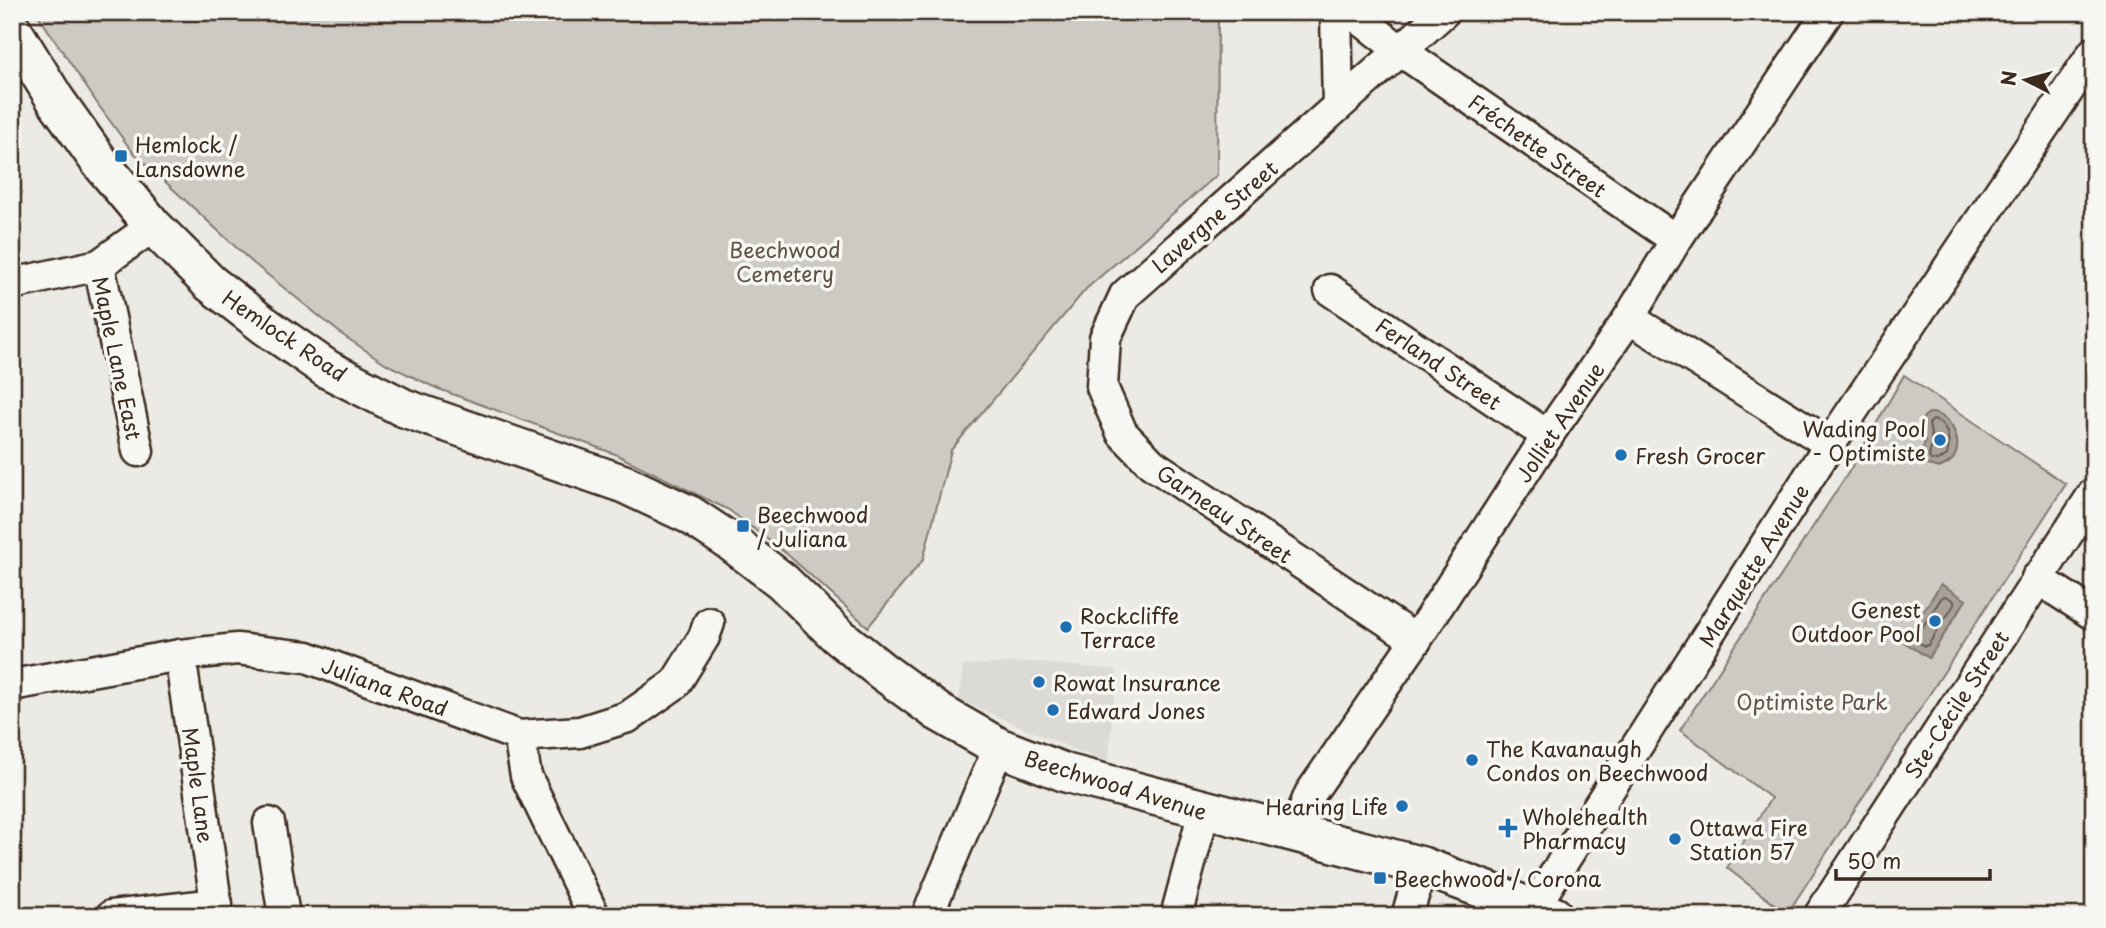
<svg xmlns="http://www.w3.org/2000/svg" width="2106" height="928" viewBox="0 0 2106 928" font-family="'Playpen Sans',sans-serif">
  <style>
    .built { fill: #dcdad4 }
    .green { fill: #cdcac4; stroke: #847a71; stroke-width: 2 }
    .water { fill: #a8a198; stroke: #7c7167; stroke-width: 2 }
    .lines { fill: none; stroke-linecap: round; stroke-linejoin: round }
    .shore { stroke: #675a4f; stroke-width: 2 }
    .minor-casing { stroke: #3b2a1e; stroke-width: 35 }
    .major-casing { stroke: #3b2a1e; stroke-width: 42 }
    .minor { stroke: #f6f6f2; stroke-width: 30 }
    .major { stroke: #f6f6f2; stroke-width: 37 }
    .poi-dot { fill: #1f6fb2; stroke: #f6f6f2; stroke-width: 2.5 }
    .labels { text-anchor: middle; dominant-baseline: central; stroke-width: 7; stroke-linejoin: round; paint-order: stroke }
    .poi-label { font-size: 21px; fill: #3b2a1e; stroke: #f6f6f2; text-anchor: start }
    .street-label { font-size: 21px; fill: #3b2a1e; stroke: #f6f6f2 }
    .park-label { font-size: 21px; fill: #605248; stroke: #f6f6f2 }
  </style>
  <rect width="100%" height="100%" fill="#ebeae5"/>
  <filter id="ink" filterUnits="userSpaceOnUse"><feTurbulence type="fractalNoise" baseFrequency=".0143" numOctaves="2"/><feDisplacementMap in="SourceGraphic" scale="14" xChannelSelector="R" yChannelSelector="G"/><feConvolveMatrix kernelMatrix="1 2 1 2 8 2 1 2 1" color-interpolation-filters="sRGB"/></filter>
  <g filter="url(#ink)">
    <!-- built -->
    <polygon class="built" points="1033,662 1117,670 1108,764 959,700 963,665"/>
    <!-- green -->
    <g class="green">
      <polygon points="36,12 1218,12 1217,175 1086,289 951,450 923,560 868,627 788,555 729,510 615,454 436,388 388,365 344,336 253,263 132,151 99,106"/>
      <polygon points="1904,375 2066,484 1787,914 1727,868 1771,798 1680,730 1850,470"/>
    </g>
    <!-- water -->
    <g class="water">
      <path d="M 1929,413 C 1950,412 1965,442 1953,459 C 1949,463 1944,466 1939,468 L 1924,464 L 1922,451 L 1925,441 L 1921,423 L 1924,417 Z"/>
      <polygon points="1941,584 1966,600 1929,658 1904,642"/>
    </g>
    <g class="lines">
      <!-- shore -->
      <g class="shore">
        <path d="M 1933,420 C 1948,423 1951,441 1947,455 L 1938,461 L 1931,460 L 1929,457 L 1932,441 L 1929,424 Z"/>
        <polygon points="1946,596 1954,601 1954,605 1928,645 1924,646 1916,641 1916,637 1942,597"/>
      </g>
      <!-- minor casing -->
      <g class="minor-casing">
        <g id="minor">
          <polyline points="1336,12 1338,106"/>
          <polyline points="1351,12 1401,51 1676,240"/>
          <polyline points="99,265 138,451"/>
          <polyline points="12,284 99,265 153,226"/>
          <polyline points="1330,290 1548,436"/>
          <polyline points="1629,318 1830,444"/>
          <polyline points="2037,578 2094,615"/>
          <polyline points="1416,640 1152,464 1122,433 1102,387 1105,338 1125,295 1444,12"/>
          <polyline points="180,655 218,916"/>
          <polyline points="12,685 180,655 237,649 307,657 519,736 580,732 628,717 675,684 704,637 709,623"/>
          <polyline points="519,736 526,776 594,916"/>
          <polyline points="269,823 284,916"/>
          <polyline points="1294,834 1310,794 1416,640 1550,432 1629,318 1676,240 1828,12"/>
          <polyline points="1534,907 1830,444 2094,52"/>
          <polyline points="111,916 217,904"/>
          <polyline points="927,916 999,747"/>
          <polyline points="1176,916 1204,811"/>
          <polyline points="1407,916 1422,866"/>
          <polyline points="1819,916 2094,493"/>
        </g>
      </g>
      <!-- major casing -->
      <g class="major-casing">
        <polyline id="major" points="12,29 55,99 99,161 153,226 210,283 264,325 327,369 404,408 624,484 690,515 731,542 782,581 837,635 882,671 938,712 999,747 1066,773 1422,866 1554,916"/>
      </g>
      <!-- minor -->
      <use href="#minor" class="minor"/>
      <!-- major -->
      <use href="#major" class="major"/>
    </g>
  </g>
  <!-- markers -->
  <g class="poi-dot">
    <rect x="114" y="149" width="14" height="14" rx="3.5"/>
    <circle cx="1940" cy="440" r="7"/>
    <circle cx="1621" cy="455" r="7"/>
    <rect x="736" y="519" width="14" height="14" rx="3.5"/>
    <circle cx="1935" cy="621" r="7"/>
    <circle cx="1066" cy="627" r="7"/>
    <circle cx="1039" cy="682" r="7"/>
    <circle cx="1053" cy="710" r="7"/>
    <circle cx="1472" cy="760" r="7"/>
    <circle cx="1402" cy="806" r="7"/>
    <path d="M1504.5 817.5h7v7h7v7h-7v7h-7v-7h-7v-7h7z"/>
    <circle cx="1675" cy="839" r="7"/>
    <rect x="1373" y="871" width="14" height="14" rx="3.5"/>
  </g>
  <g class="labels">
    <!-- poi labels -->
    <g class="poi-label">
      <text x="135" y="144">Hemlock /<tspan x="135" dy="24">Lansdowne</tspan></text>
      <text x="1926" y="428" text-anchor="end">Wading Pool<tspan x="1926" dy="24">- Optimiste</tspan></text>
      <text x="1635" y="455">Fresh Grocer</text>
      <text x="757" y="514">Beechwood<tspan x="757" dy="24">/ Juliana</tspan></text>
      <text x="1921" y="609" text-anchor="end">Genest<tspan x="1921" dy="24">Outdoor Pool</tspan></text>
      <text x="1080" y="615">Rockcliffe<tspan x="1080" dy="24">Terrace</tspan></text>
      <text x="1053" y="682">Rowat Insurance</text>
      <text x="1067" y="710">Edward Jones</text>
      <text x="1486" y="748">The Kavanaugh<tspan x="1486" dy="24">Condos on Beechwood</tspan></text>
      <text x="1388" y="806" text-anchor="end">Hearing Life</text>
      <text x="1522" y="816">Wholehealth<tspan x="1522" dy="24">Pharmacy</tspan></text>
      <text x="1689" y="827">Ottawa Fire<tspan x="1689" dy="24">Station 57</tspan></text>
      <text x="1394" y="878">Beechwood / Corona</text>
    </g>
    <!-- street labels -->
    <g class="street-label">
      <text transform="translate(1538 145) rotate(35)">Fréchette Street</text>
      <text transform="translate(1214 216) rotate(-41)">Lavergne Street</text>
      <text transform="translate(285 335) rotate(34)">Hemlock Road</text>
      <text transform="translate(118 358) rotate(78)">Maple Lane East</text>
      <text transform="translate(1439 363) rotate(34)">Ferland Street</text>
      <text transform="translate(1559 422) rotate(-56)">Jolliet Avenue</text>
      <text transform="translate(1225 513) rotate(34)">Garneau Street</text>
      <text transform="translate(1753 565) rotate(-58)">Marquette Avenue</text>
      <text transform="translate(385 686) rotate(20)">Juliana Road</text>
      <text transform="translate(1956 704) rotate(-57)">Ste-Cécile Street</text>
      <text transform="translate(1116 784) rotate(17)">Beechwood Avenue</text>
      <text transform="translate(199 785) rotate(82)">Maple Lane</text>
    </g>
    <!-- park labels -->
    <g class="park-label">
      <text x="785" y="249">Beechwood<tspan x="785" dy="24">Cemetery</tspan></text>
      <text x="1812" y="701">Optimiste Park</text>
    </g>
  </g>
  <!-- margin -->
  <rect width="2106" height="928" fill="none" stroke="#f6f6f2" stroke-width="42"/>
  <rect x="21" y="21" width="2064" height="886" fill="none" stroke="#3b2a1e" stroke-width="2.5" filter="url(#ink)"/>
  <!-- north arrow -->
  <g transform="translate(2026 80) rotate(276)" stroke="#f6f6f2" stroke-width="5" paint-order="stroke">
  <path d="M0-5L12 26L0 18L-12 26Z" fill="#3b2a1e"/>
  <text y="-10" font-size="19" font-weight="bold" text-anchor="middle" fill="#3b2a1e">N</text>
  </g>
  <!-- scale -->
  <path d="M1836 869v10h154v-10" fill="none" stroke="#3b2a1e" stroke-width="3.5"/>
  <text x="1847" y="869" font-size="21" fill="#3b2a1e" stroke="#f6f6f2" stroke-width="5" paint-order="stroke">50 m</text>
</svg>
